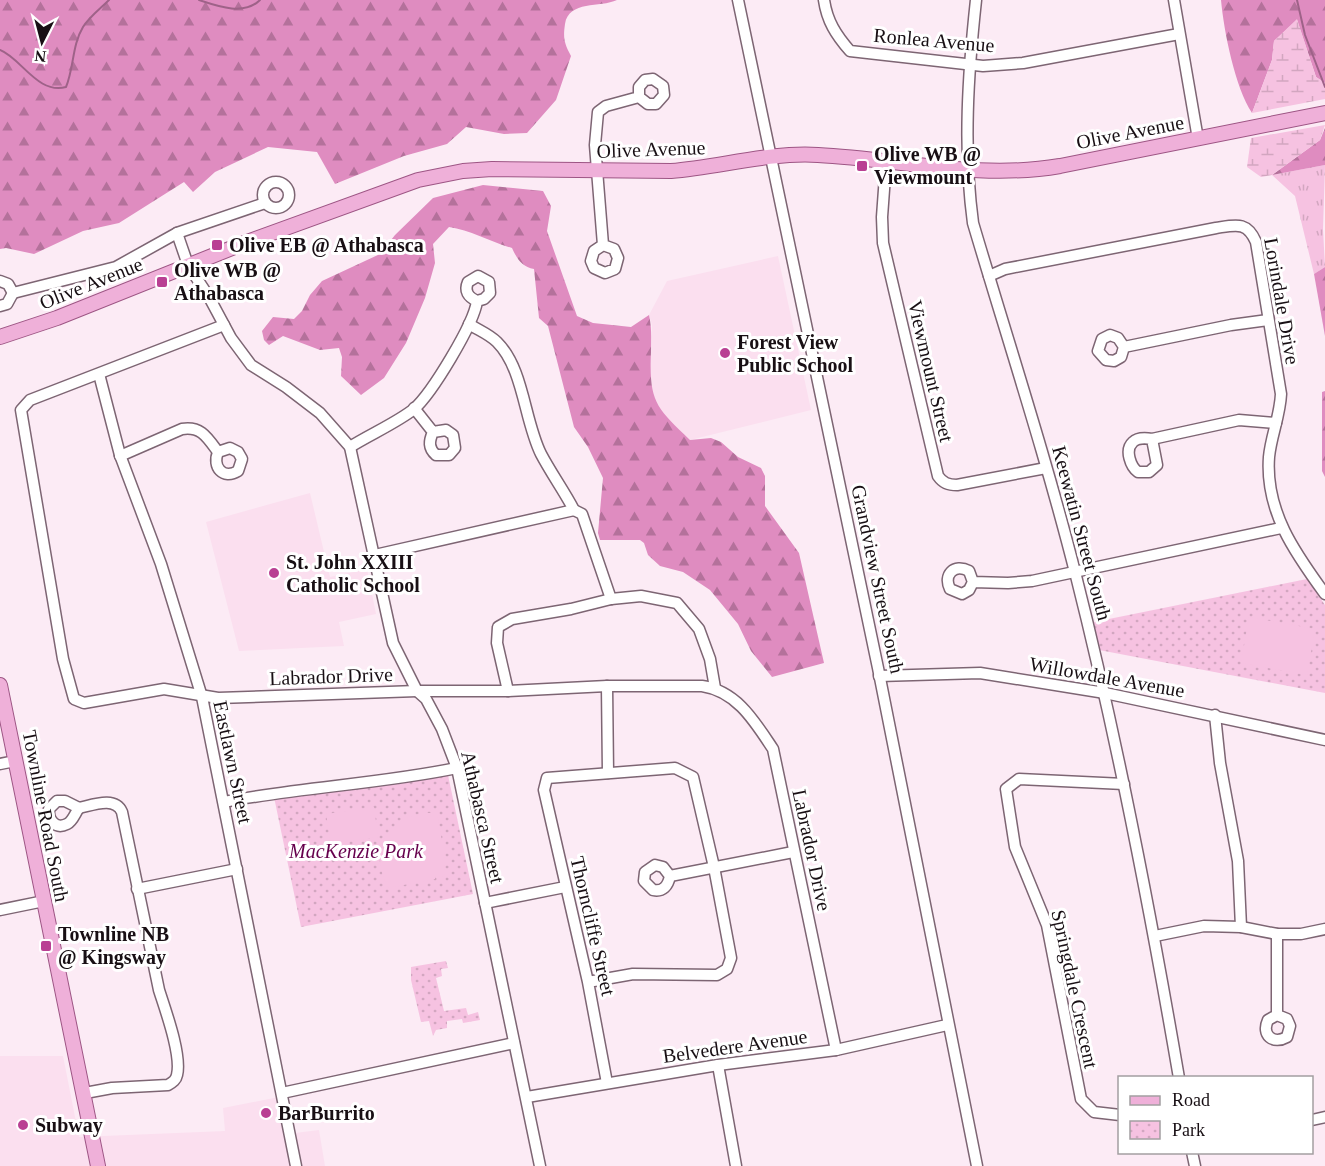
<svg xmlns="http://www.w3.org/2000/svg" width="1325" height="1166" viewBox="0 0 1325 1166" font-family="'Times New Roman',serif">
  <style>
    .built { fill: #fbdfef }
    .grass { fill: url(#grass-tufts) }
    .forest { fill: url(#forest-firs) }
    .wetland { fill: url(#wetland-marsh) }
    .park { fill: url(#park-dots) }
    .pitch { fill: #f6c2e1 }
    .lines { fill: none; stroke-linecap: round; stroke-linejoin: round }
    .stream { stroke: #9e6288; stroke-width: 2 }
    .minor-casing { stroke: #7d6573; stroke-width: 13 }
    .major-casing { stroke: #9d5584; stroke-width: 16 }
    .minor { stroke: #fff; stroke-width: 10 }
    .major { stroke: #efb0d9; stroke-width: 14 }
    .poi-dot { fill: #b94093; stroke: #fff; stroke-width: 2 }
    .labels { text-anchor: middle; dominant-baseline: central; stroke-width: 6; stroke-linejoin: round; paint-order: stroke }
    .street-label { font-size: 20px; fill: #180f14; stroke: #fff }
    .poi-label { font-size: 20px; font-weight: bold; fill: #180f14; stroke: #fff; text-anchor: start }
    .park-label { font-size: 20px; font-style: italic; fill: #66004d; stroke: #fff }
  </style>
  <defs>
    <pattern id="grass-tufts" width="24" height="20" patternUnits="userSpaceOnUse" patternTransform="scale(1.5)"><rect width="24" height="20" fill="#f6c2e1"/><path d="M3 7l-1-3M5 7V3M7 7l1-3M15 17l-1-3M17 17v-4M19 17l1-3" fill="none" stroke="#d2a6c0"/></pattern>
    <pattern id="forest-firs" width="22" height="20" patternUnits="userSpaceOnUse" patternTransform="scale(1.5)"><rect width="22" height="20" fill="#df8cc0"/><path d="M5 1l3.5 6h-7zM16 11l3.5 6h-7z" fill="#b4719b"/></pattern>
    <pattern id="wetland-marsh" width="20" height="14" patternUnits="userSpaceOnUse" patternTransform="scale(1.5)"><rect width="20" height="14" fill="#f6c2e1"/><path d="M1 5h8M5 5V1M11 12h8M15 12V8" fill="none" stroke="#d2a6c0"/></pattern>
    <pattern id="park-dots" width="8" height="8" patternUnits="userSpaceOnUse" patternTransform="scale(1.5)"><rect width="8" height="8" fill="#f6c2e1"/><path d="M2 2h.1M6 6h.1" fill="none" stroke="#d2a6c0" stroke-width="1.8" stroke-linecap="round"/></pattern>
  </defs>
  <rect width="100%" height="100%" fill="#fcebf5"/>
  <!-- built -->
  <g class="built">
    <polygon points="778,256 811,410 690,440 664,416 652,394 650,380 652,325 649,315 667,281"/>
    <polygon points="310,493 330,577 367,569 376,614 339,622 344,646 239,651 206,522"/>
    <polygon points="0,1056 63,1056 79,1137 225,1131 223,1108 279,1097 287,1134 319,1130 325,1166 0,1166"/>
  </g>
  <!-- grass -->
  <polygon class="grass" points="1325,165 1323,229 1325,267 1314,274 1295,196 1272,175"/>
  <!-- forest -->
  <g class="forest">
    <path d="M 0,0 L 617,0 C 600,8 569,0 565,24 C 563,38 564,43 571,56 L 556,100 L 527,133 L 504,134 L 466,127 L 447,144 L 404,156 L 335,184 L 317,152 L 268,147 L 215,172 L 193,192 L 184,182 L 119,223 L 83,231 L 34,254 L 6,248 L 0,249 Z"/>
    <path d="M 1221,0 L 1325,0 L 1325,83 L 1316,77 L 1297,20 L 1274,41 L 1272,60 L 1252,113 C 1235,87 1224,32 1221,0 Z"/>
    <polygon points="1325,128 1325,165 1272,175 1320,140"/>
    <path d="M 483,185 L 543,191 L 551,206 L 547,231 L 577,316 L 593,323 L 631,327 L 649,315 C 652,328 651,339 651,352 C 649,401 655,407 690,440 L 711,438 L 721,442 L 738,457 L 761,468 L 765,476 L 765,506 L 799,553 L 824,663 L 772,677 L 751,651 L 738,624 L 710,590 L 683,572 L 660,566 L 648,555 L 644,543 L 640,540 L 600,540 L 598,533 L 603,478 L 588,447 L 574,427 L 548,326 L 539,318 L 534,269 C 522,267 517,259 512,248 C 491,242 470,230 449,227 L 433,244 L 435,263 L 425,298 L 406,343 L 384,378 L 361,395 L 341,376 L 342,357 L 339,348 L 320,350 L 283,336 L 269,345 L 264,340 L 262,331 L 273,317 L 294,319 L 302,311 L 310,295 L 322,281 L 380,254 L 395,235 L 433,198 Z"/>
    <polygon points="1325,267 1325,336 1314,274"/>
    <polygon points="1325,391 1325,477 1322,471 1322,392"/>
  </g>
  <!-- wetland -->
  <g class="wetland">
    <polygon points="1297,19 1316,77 1325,83 1325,99 1252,113 1272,60 1274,41"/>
    <polygon points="1325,125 1320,140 1272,175 1261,177 1247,167 1251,138"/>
  </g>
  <!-- park -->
  <g class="park">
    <polygon points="1307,579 1325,605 1325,693 1099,650 1094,622"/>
    <polygon points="448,775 473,894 301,927 274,797"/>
    <polygon points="446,961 448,968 441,969 442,976 436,978 444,1011 466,1008 468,1015 478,1012 480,1020 463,1023 462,1019 447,1021 447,1028 436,1030 433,1036 429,1021 421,1022 411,980 411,967"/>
  </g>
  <!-- pitch -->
  <g class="pitch">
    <polygon points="1249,617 1315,629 1307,675 1241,663"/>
    <polygon points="374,807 378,837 331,844 326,814"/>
    <path d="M 422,813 L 437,813 L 446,864 L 444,865 L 445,873 L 443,876 L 435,877 L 435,879 L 388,888 C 370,852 383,822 422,813 Z"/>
  </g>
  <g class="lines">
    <!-- stream -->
    <g class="stream">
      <path d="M 199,0 C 217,6 244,16 260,0"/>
      <polyline points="1297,0 1305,35 1325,87"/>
      <path d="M 0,50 C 21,58 38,95 66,87 C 74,68 72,45 83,27 C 89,17 101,8 109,0"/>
    </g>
    <!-- minor casing -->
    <g class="minor-casing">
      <g id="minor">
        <polyline points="738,0 878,668 977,1166"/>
        <path d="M 824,0 C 827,21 836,35 850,51 L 983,66 L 1023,63 L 1179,34"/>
        <path d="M 976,0 C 968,74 963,149 973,223 C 1008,341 1046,457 1076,576 C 1118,742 1150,909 1179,1078"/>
        <polyline points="1174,0 1198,139"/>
        <path d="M 886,162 L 882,217 L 883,243 L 938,476 C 943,483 948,485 957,485 L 1046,468"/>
        <circle cx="276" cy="195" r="13"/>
        <polyline points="177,233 188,265 209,297 231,338 251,365 286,387 320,413 350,447 393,643 417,691 426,699 442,729 457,768 540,1166"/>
        <polyline points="603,245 594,251 591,261 594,268 605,273 615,269 618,258 614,249 603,245 595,145 598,112 606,106 639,97 648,104 656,104 664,95 663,86 653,79 645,80 639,87 639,97"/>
        <path d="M 989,276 L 1005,269 L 1216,228 C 1236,225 1247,221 1256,242 L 1281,394 C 1280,416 1271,436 1269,457 C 1265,511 1295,553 1325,594"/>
        <polyline points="0,281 8,284 13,293"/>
        <polyline points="13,293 116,267 177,233 265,203"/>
        <polyline points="0,306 7,304 13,293"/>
        <path d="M 469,324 C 478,330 489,334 497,342 C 524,369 524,420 541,454 C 551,473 564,491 574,510 L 582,514 L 611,599"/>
        <path d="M 224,325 L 30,400 L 21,410 L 63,659 L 74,699 L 84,703 L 164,689 L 218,698 L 417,691 L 508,691 L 607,686 L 702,686 C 737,691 755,722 773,749 L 836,1050"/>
        <polyline points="1124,347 1118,338 1110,335 1102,339 1098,351 1106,360 1114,361 1121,357 1124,347 1231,325 1268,320"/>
        <polyline points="99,374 120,455 161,564 202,697 296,1166"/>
        <path d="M 414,408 L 433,432 L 446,430 L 453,435 L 455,448 L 449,455 L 436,455 C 428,448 429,441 433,432"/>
        <path d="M 1152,439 C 1146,438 1137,438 1133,442 C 1124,450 1131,467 1138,472 L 1149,472 L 1157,465 L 1152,439 L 1239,420 L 1276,423"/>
        <path d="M 350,447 C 369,435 398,422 414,409 C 432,393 474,324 477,301 L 484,299 L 490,293 L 489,282 L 478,276 L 468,282 C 464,291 468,297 477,301"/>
        <path d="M 120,456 L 182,429 C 201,426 207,437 218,452 L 230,448 L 238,452 L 242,459 L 238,471 C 223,480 212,467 218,452"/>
        <polyline points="375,555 574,510"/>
        <path d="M 973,582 L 969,571 C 954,563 943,575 950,589 L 962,594 L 969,590 L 973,582 L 1008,583 L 1032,581 L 1281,528"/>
        <polyline points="879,676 980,673 1105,693 1325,740"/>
        <polyline points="607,686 608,773"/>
        <polyline points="508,691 497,643 498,627 512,619 571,609 611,599 641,596 677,603 699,629 710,659 715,688"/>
        <polyline points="1215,715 1220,763 1238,861 1241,927"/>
        <polyline points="0,764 15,761"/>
        <path d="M 57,801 L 65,801 L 79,808 C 75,813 73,821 67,824 C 55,830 48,819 49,809 Z"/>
        <path d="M 224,802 C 301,787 380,784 457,768"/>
        <path d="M 79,808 C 93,805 115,796 122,812 L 159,990 C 165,1009 182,1055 177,1075 C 176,1080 173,1082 168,1085 L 112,1088 L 85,1093"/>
        <path d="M 670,876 L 663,867 L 655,865 L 645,872 L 644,881 L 653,890 C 663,892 668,886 670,876 L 793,852"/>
        <polyline points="137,889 237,869"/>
        <polyline points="485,903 565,887"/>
        <polyline points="0,910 44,901"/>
        <polyline points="1155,936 1204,926 1241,927 1277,934 1301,934 1325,929"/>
        <polyline points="588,982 633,974 717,975 727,969 731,958 714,867 693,777 675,768 547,778 544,790 588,982 607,1083"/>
        <path d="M 1277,1015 L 1268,1020 C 1261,1035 1273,1045 1287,1037 L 1290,1026 L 1287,1019 L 1277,1015 L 1277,934"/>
        <polyline points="718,1065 736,1166"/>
        <polyline points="282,1093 514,1043"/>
        <polyline points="527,1097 718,1065 836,1050 947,1025"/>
        <polyline points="1120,1115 1094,1112 1081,1099 1047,925 1015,847 1006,789 1019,779 1124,784"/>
        <polyline points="1312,1120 1325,1117"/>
        <polyline points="1192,1152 1195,1166"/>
      </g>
    </g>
    <!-- major casing -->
    <g class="major-casing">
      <g id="major">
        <path d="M 0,337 L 57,318 L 247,242 L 418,180 L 463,171 L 492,169 L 671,171 C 720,167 769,152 818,155 C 899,159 978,180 1060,166 L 1325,113"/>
        <polyline points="0,685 98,1166"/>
      </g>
    </g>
    <!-- minor -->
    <use href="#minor" class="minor"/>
    <!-- major -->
    <use href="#major" class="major"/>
  </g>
  <!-- markers -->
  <g class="poi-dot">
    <rect x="856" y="160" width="12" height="12" rx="3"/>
    <rect x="211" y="239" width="12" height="12" rx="3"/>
    <rect x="156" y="276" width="12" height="12" rx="3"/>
    <circle cx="725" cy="353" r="6"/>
    <circle cx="274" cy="573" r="6"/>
    <rect x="40" y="940" width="12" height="12" rx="3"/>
    <circle cx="266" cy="1113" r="6"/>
    <circle cx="23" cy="1125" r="6"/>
  </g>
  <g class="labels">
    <!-- street labels -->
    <g class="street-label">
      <text transform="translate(934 40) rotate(5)">Ronlea Avenue</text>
      <text transform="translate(1130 132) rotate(-11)">Olive Avenue</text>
      <text transform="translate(651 149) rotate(-2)">Olive Avenue</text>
      <text transform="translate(91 283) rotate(-22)">Olive Avenue</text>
      <text transform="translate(1282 301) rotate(80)">Lorindale Drive</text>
      <text transform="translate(931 371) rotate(77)">Viewmount Street</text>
      <text transform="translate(1082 533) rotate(75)">Keewatin Street South</text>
      <text transform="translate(878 579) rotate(78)">Grandview Street South</text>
      <text transform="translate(331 676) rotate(-2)">Labrador Drive</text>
      <text transform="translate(1107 677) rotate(10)">Willowdale Avenue</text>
      <text transform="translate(233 762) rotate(78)">Eastlawn Street</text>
      <text transform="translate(46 816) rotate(79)">Townline Road South</text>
      <text transform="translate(483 817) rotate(77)">Athabasca Street</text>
      <text transform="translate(812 850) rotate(78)">Labrador Drive</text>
      <text transform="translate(593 926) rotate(77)">Thorncliffe Street</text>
      <text transform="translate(1075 989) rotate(78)">Springdale Crescent</text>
      <text transform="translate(735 1046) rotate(-8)">Belvedere Avenue</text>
    </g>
    <!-- poi labels -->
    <g class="poi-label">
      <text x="874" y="154">Olive WB @<tspan x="874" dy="23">Viewmount</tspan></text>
      <text x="229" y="245">Olive EB @ Athabasca</text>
      <text x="174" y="270">Olive WB @<tspan x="174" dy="23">Athabasca</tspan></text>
      <text x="737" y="342">Forest View<tspan x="737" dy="23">Public School</tspan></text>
      <text x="286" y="562">St. John XXIII<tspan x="286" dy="23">Catholic School</tspan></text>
      <text x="58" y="934">Townline NB<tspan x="58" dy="23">@ Kingsway</tspan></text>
      <text x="278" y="1113">BarBurrito</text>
      <text x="35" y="1125">Subway</text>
    </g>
    <!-- park labels -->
    <g class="park-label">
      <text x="356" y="851">MacKenzie Park</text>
    </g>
  </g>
  <!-- legend -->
  <rect x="1118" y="1076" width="195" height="78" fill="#ffffff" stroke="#a39fa1" stroke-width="1.5"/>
  <rect x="1130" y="1096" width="30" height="9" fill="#efb0d9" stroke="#a39fa1" stroke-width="1.5"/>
  <text x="1172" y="1106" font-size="18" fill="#180f14">Road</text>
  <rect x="1130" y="1121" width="30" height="18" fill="url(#park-dots)" stroke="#a39fa1" stroke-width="1.5"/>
  <text x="1172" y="1136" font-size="18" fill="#180f14">Park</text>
  <!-- north arrow -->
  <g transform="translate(42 42) rotate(186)" stroke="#ffffff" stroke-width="4.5" paint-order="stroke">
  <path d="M0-4.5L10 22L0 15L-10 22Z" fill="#180f14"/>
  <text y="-9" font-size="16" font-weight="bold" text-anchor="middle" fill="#180f14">N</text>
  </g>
</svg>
